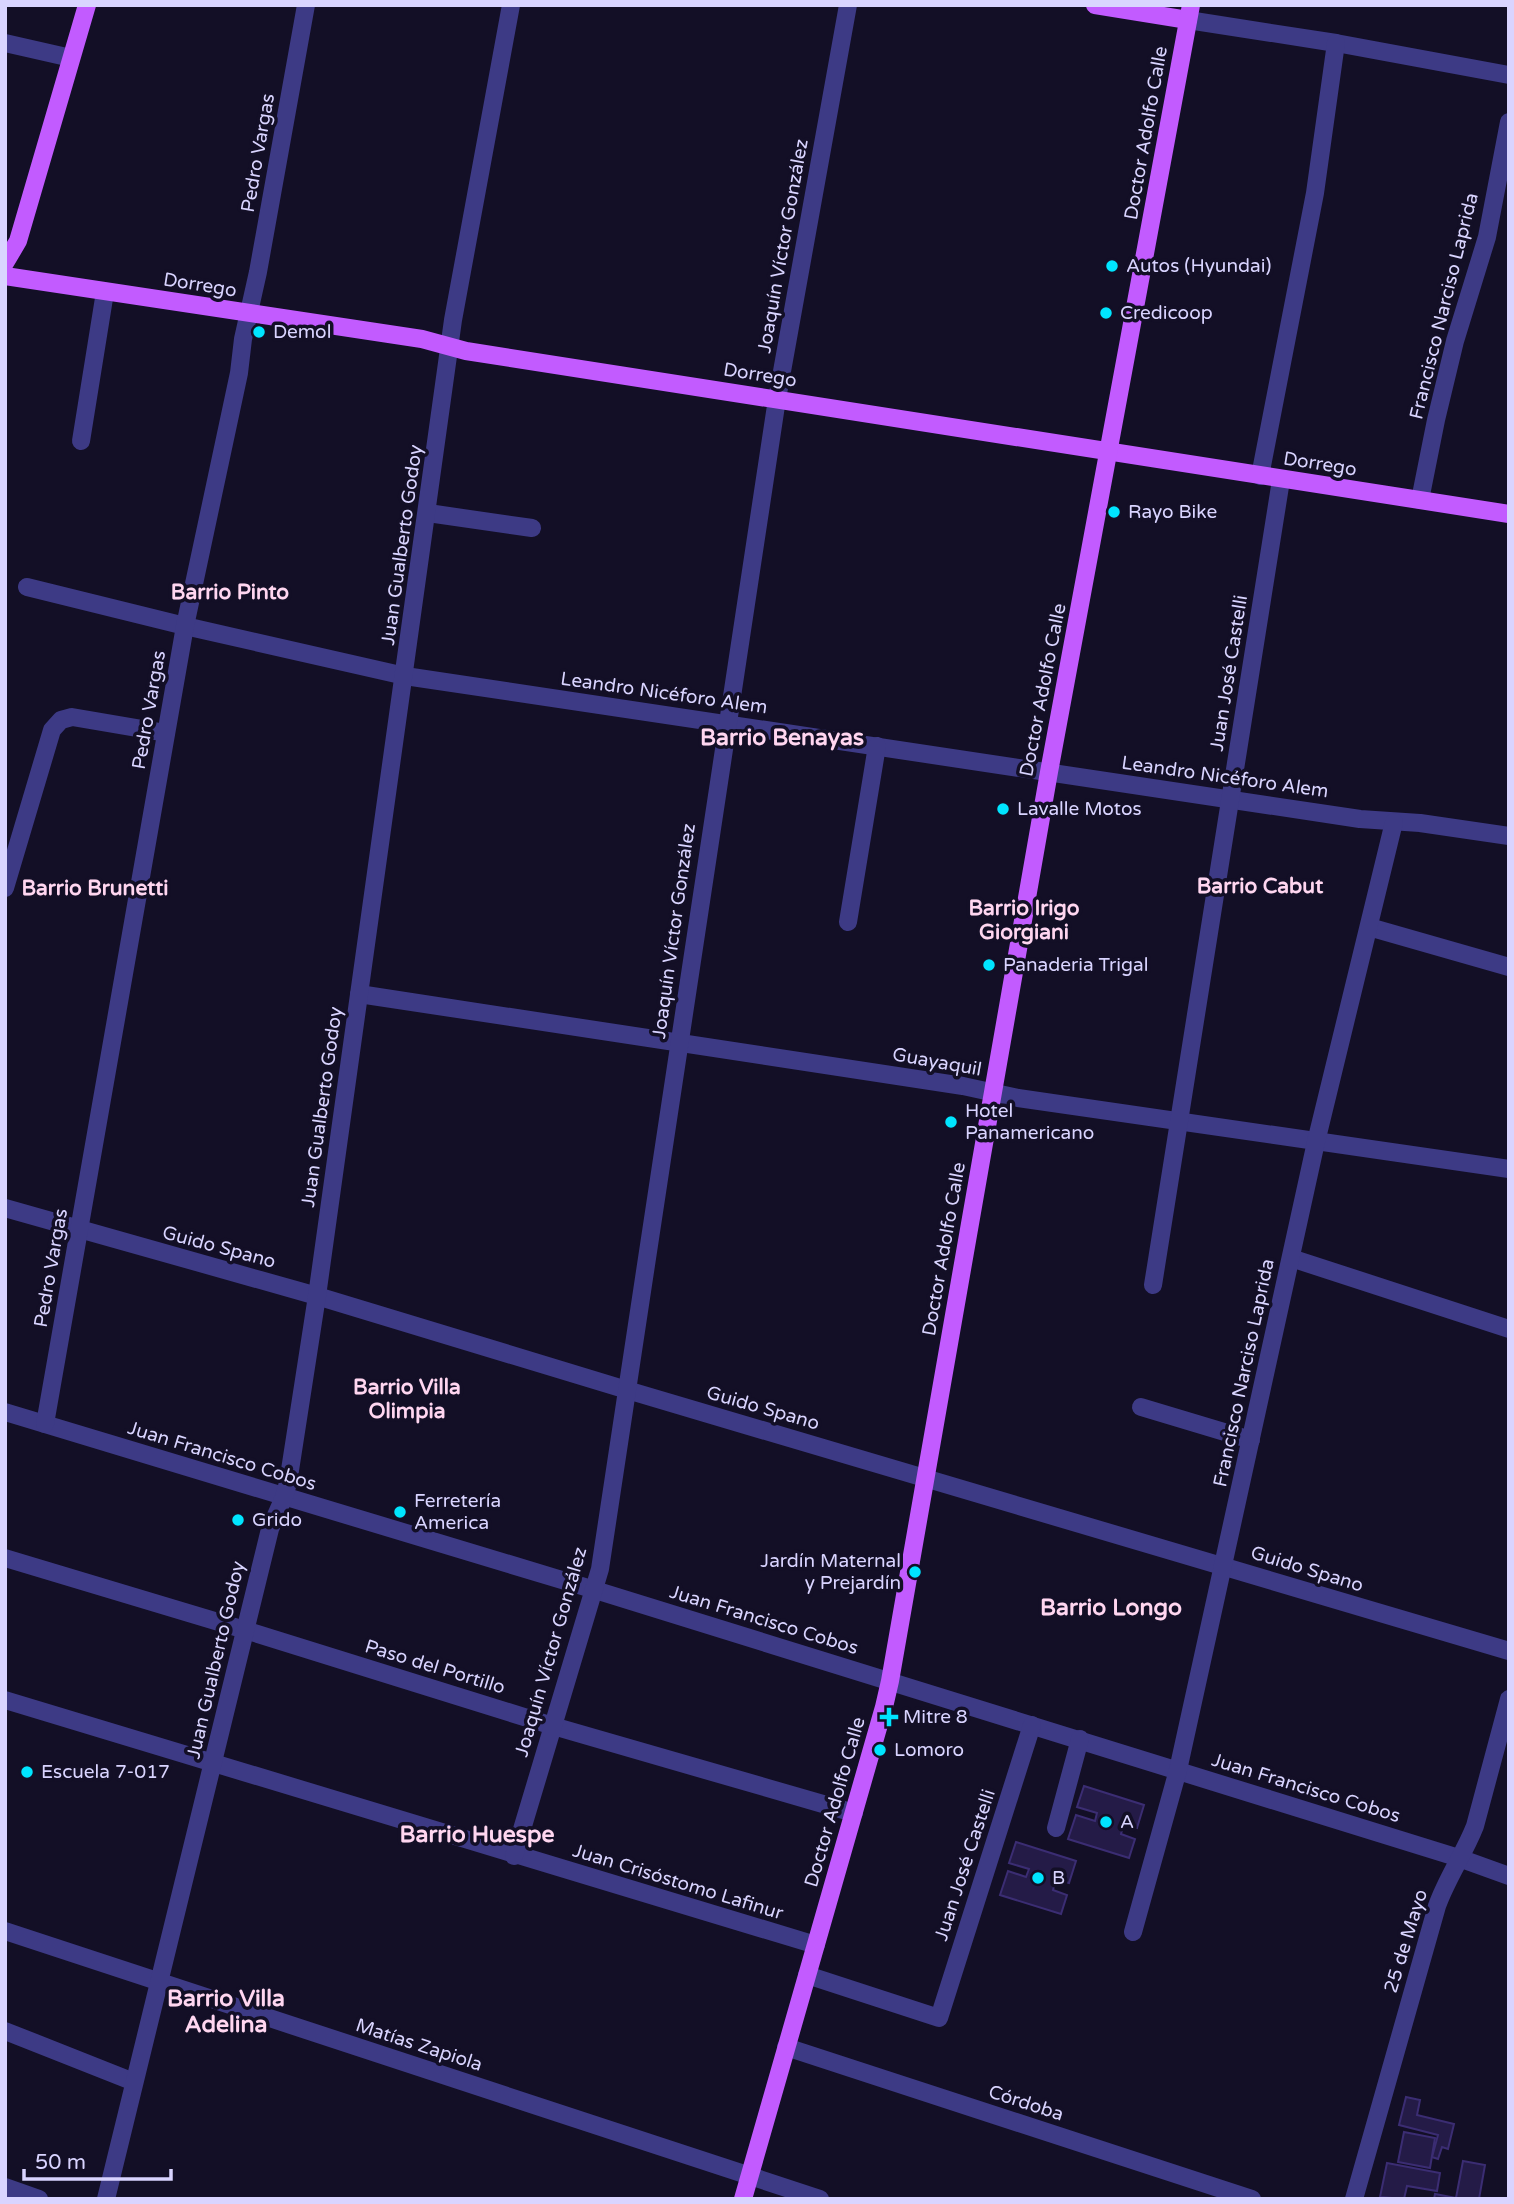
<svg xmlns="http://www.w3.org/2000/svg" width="1514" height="2204" viewBox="0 0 1514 2204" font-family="'Varela Round',sans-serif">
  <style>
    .building { fill: #241b47; stroke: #3b2d73; stroke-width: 2 }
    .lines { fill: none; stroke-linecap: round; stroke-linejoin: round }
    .minor { stroke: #3d3a85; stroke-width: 18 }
    .major { stroke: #c25bff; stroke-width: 18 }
    .poi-dot { fill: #00e5ff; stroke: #130f26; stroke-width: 2.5 }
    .labels { text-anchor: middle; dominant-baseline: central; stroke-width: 7; stroke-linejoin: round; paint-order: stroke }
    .street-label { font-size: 19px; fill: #d9d4ff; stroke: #130f26 }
    .poi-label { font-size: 19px; fill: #d9d4ff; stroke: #130f26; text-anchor: start }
    .neighbourhood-label { font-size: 21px; font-weight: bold; fill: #ffd6f0; stroke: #130f26 }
    .quarter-label { font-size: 23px; font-weight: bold; fill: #ffd6f0; stroke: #130f26 }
  </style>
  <rect width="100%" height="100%" fill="#130f26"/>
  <!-- building -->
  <g class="building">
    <polygon points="1084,1786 1144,1805 1137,1828 1124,1823 1121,1834 1135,1839 1129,1858 1068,1839 1076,1815 1095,1821 1097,1813 1077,1807"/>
    <polygon points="1016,1842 1076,1861 1069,1883 1056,1879 1053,1890 1067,1895 1061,1914 1000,1895 1008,1871 1026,1877 1029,1869 1009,1863"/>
    <polygon points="1406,2097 1420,2100 1417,2115 1454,2124 1448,2149 1442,2147 1438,2159 1432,2157 1438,2135 1399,2125"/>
    <polygon points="1404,2132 1435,2138 1430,2168 1398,2162"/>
    <polygon points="1463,2161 1485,2165 1479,2199 1434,2199 1435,2194 1456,2198"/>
    <polygon points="1387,2163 1440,2173 1437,2191 1407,2186 1404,2199 1380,2197"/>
  </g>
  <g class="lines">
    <!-- minor -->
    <g class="minor">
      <polyline points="1188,20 1336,43 1509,75"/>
      <polyline points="5,43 71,58"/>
      <polyline points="81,441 105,292"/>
      <polyline points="1260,476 1315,193 1336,43"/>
      <polyline points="1420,500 1436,420 1455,341 1487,237 1509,122"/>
      <polyline points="428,513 532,528"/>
      <polyline points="27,587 185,626 405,676 1360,819 1420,823 1509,836"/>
      <polyline points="5,888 52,730 61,720 72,717 166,733"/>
      <polyline points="848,922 877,746"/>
      <polyline points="1369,927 1509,967"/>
      <polyline points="359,994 963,1086 1018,1098 1509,1169"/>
      <polyline points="5,1208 317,1296 627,1390 1509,1651"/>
      <polyline points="1291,1258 1509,1329"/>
      <polyline points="1153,1285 1281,480"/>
      <polyline points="1141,1407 1251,1440"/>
      <polyline points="5,1412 595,1590 1459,1858 1509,1876"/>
      <polyline points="45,1424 185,626 239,373 243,339 258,272 306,5"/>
      <polyline points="5,1558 245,1630 553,1726 854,1813"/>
      <polyline points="5,1700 816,1945"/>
      <polyline points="1056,1828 1080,1739"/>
      <polyline points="514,1856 600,1569 777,399 848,5"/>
      <polyline points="5,1931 820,2199"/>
      <polyline points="1133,1932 1178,1770 1316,1142 1394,822"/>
      <polyline points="807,1975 939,2018 1032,1725"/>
      <polyline points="5,2031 134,2082"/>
      <polyline points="786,2047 1252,2199"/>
      <polyline points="5,2187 39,2199"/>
      <polyline points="106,2199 270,1529 284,1497 288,1483 317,1296 453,320 511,5"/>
      <path d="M 1354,2199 L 1437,1906 C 1447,1878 1464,1854 1475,1826 L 1509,1699"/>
    </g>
    <!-- major -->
    <g class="major">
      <polyline points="1095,5 1188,20"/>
      <polyline points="5,263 18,241 87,5"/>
      <polyline points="5,276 422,339 466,351 1509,514"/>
      <polyline points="743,2199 884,1707 890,1681 1049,772 1191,5"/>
    </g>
  </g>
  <!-- markers -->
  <g class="poi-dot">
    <circle cx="1112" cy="266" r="7"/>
    <circle cx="1106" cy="313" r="7"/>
    <circle cx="259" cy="332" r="7"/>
    <circle cx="1114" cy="512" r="7"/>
    <circle cx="1003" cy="809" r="7"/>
    <circle cx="989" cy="965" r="7"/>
    <circle cx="951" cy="1122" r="7"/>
    <circle cx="400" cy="1512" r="7"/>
    <circle cx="238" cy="1520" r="7"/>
    <circle cx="915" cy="1572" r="7"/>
    <path d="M885.5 1706.5h7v7h7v7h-7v7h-7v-7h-7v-7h7z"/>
    <circle cx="880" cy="1750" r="7"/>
    <circle cx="27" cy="1772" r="7"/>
    <circle cx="1106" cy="1822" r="7"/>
    <circle cx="1038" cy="1878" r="7"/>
  </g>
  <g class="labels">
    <!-- street labels -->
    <g class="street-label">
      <text transform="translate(1146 133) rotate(-80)">Doctor Adolfo Calle</text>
      <text transform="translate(258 153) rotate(-80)">Pedro Vargas</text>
      <text transform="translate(783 246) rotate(-80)">Joaquín Víctor González</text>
      <text transform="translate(200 285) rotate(9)">Dorrego</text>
      <text transform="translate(1444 306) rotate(-76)">Francisco Narciso Laprida</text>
      <text transform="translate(760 375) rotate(9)">Dorrego</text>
      <text transform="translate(1320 464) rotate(9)">Dorrego</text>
      <text transform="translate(402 545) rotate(-82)">Juan Gualberto Godoy</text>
      <text transform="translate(1229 673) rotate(-81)">Juan José Castelli</text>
      <text transform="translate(1043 690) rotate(-79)">Doctor Adolfo Calle</text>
      <text transform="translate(664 693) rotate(8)">Leandro Nicéforo Alem</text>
      <text transform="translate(149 710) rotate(-80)">Pedro Vargas</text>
      <text transform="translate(1225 777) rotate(8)">Leandro Nicéforo Alem</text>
      <text transform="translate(674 931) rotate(-82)">Joaquín Víctor González</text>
      <text transform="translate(937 1062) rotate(10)">Guayaquil</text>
      <text transform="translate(322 1107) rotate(-82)">Juan Gualberto Godoy</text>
      <text transform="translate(219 1247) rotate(15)">Guido Spano</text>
      <text transform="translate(944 1249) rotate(-80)">Doctor Adolfo Calle</text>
      <text transform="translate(51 1268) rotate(-80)">Pedro Vargas</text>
      <text transform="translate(1244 1373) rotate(-78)">Francisco Narciso Laprida</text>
      <text transform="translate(763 1408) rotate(16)">Guido Spano</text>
      <text transform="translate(222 1456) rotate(17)">Juan Francisco Cobos</text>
      <text transform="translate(1307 1569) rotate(17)">Guido Spano</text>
      <text transform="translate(764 1620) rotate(17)">Juan Francisco Cobos</text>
      <text transform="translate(551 1652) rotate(-74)">Joaquín Víctor González</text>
      <text transform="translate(216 1660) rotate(-77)">Juan Gualberto Godoy</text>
      <text transform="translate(435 1667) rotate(17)">Paso del Portillo</text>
      <text transform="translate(1306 1788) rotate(17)">Juan Francisco Cobos</text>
      <text transform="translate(835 1802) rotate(-74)">Doctor Adolfo Calle</text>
      <text transform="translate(965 1865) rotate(-72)">Juan José Castelli</text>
      <text transform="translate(678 1882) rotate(17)">Juan Crisóstomo Lafinur</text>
      <text transform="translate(1406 1941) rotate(-73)">25 de Mayo</text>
      <text transform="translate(419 2045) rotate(18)">Matías Zapiola</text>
      <text transform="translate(1026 2103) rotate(18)">Córdoba</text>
    </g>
    <!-- poi labels -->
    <g class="poi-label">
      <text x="1126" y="266">Autos (Hyundai)</text>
      <text x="1120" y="313">Credicoop</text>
      <text x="273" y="332">Demol</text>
      <text x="1128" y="512">Rayo Bike</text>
      <text x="1017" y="809">Lavalle Motos</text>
      <text x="1003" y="965">Panaderia Trigal</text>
      <text x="965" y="1111">Hotel<tspan x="965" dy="22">Panamericano</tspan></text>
      <text x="414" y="1501">Ferretería<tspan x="414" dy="22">America</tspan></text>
      <text x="252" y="1520">Grido</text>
      <text x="901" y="1561" text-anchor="end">Jardín Maternal<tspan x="901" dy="22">y Prejardín</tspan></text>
      <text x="903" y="1717">Mitre 8</text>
      <text x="894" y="1750">Lomoro</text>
      <text x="41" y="1772">Escuela 7-017</text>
      <text x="1120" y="1822">A</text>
      <text x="1052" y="1878">B</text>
    </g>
    <!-- neighbourhood labels -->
    <g class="neighbourhood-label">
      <text x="230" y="592">Barrio Pinto</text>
      <text x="1260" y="886">Barrio Cabut</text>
      <text x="95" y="888">Barrio Brunetti</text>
      <text x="1024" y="908">Barrio Irigo<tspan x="1024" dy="24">Giorgiani</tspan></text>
      <text x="407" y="1387">Barrio Villa<tspan x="407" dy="24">Olimpia</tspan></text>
    </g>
    <!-- quarter labels -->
    <g class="quarter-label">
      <text x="782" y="738">Barrio Benayas</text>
      <text x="1111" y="1608">Barrio Longo</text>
      <text x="477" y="1835">Barrio Huespe</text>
      <text x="226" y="1999">Barrio Villa<tspan x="226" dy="26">Adelina</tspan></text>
    </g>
  </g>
  <!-- border -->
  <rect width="1514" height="2204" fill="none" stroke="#d9d4ff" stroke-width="14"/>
  <!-- scale -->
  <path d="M24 2169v10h147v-10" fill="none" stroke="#d9d4ff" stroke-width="3.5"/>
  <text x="35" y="2169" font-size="21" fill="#d9d4ff" stroke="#130f26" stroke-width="5" paint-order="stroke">50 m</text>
</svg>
